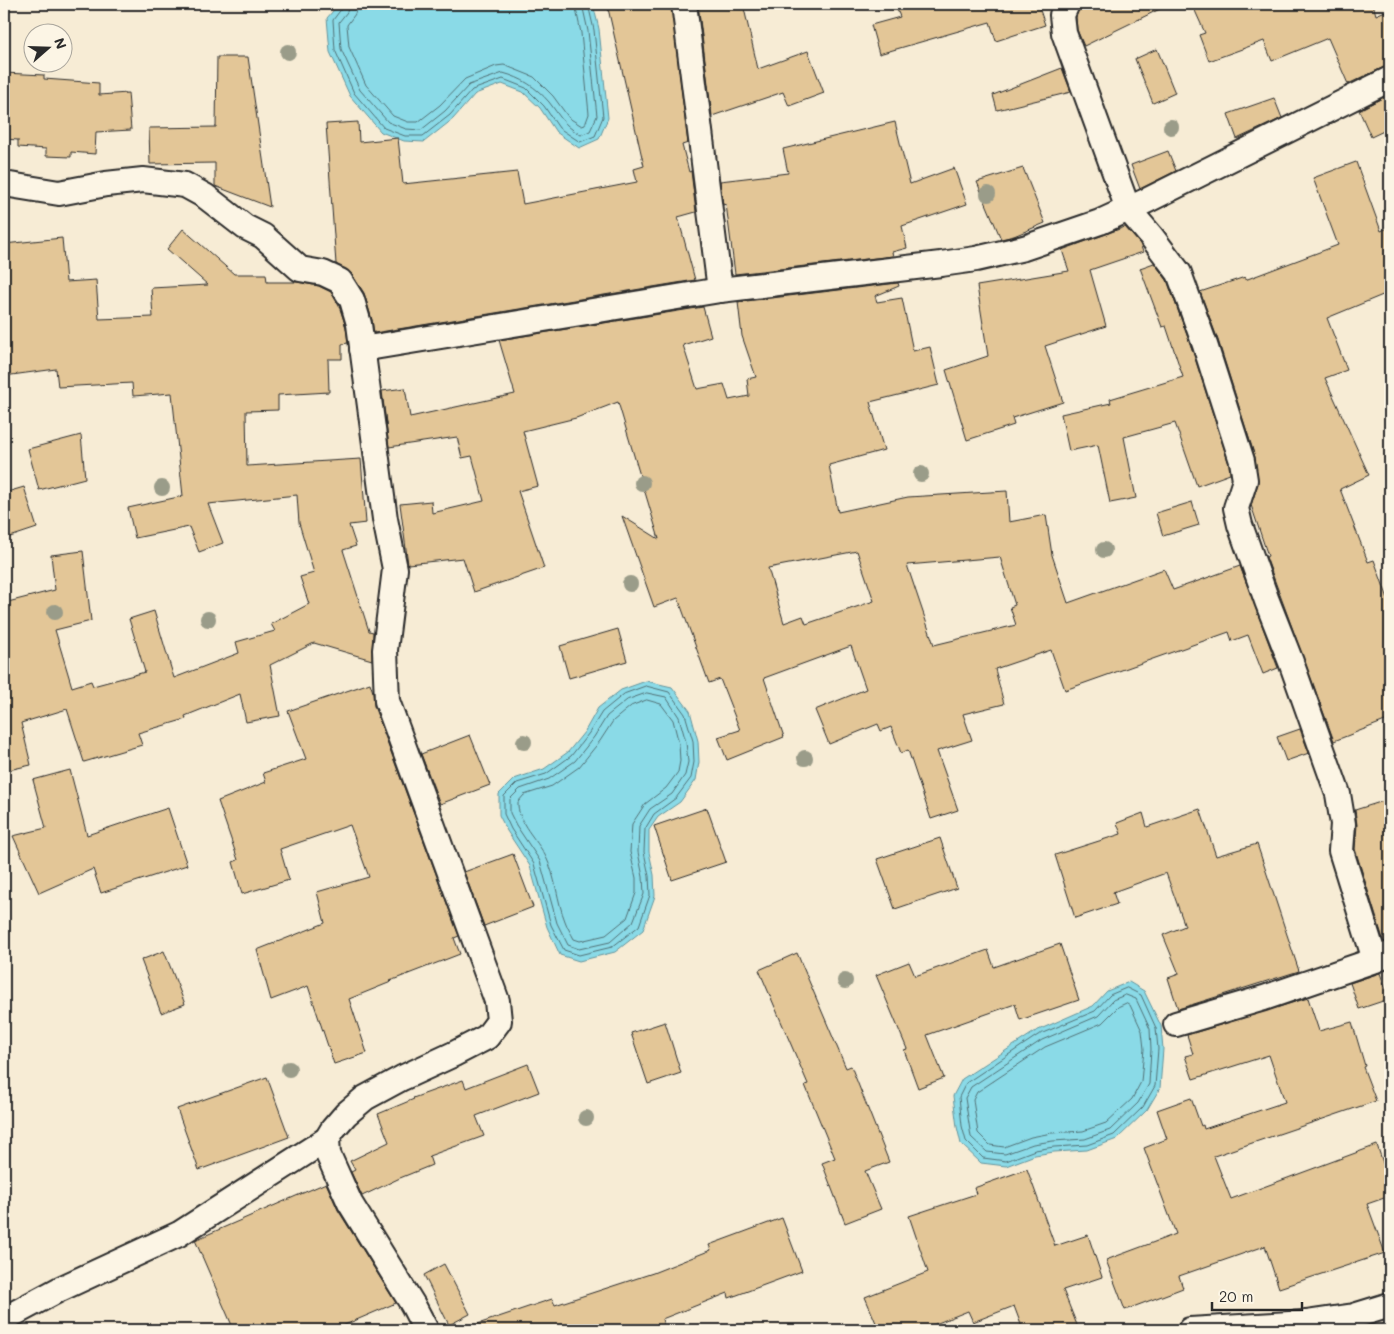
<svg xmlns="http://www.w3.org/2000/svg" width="1394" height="1334" viewBox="0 0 1394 1334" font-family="Mali,sans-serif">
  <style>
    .water { fill: #8adae7; stroke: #64949c }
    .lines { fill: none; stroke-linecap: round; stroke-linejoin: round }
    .shore { stroke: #517176; stroke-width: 1 }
    .building { fill: #e3c697; stroke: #2b2b2b; fill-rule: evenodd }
    .minor-casing { stroke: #2b2b2b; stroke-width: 28 }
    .minor { stroke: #fcf5e5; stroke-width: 24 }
    .tree { fill: #9a9c89 }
  </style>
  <rect width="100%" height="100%" fill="#f7ecd5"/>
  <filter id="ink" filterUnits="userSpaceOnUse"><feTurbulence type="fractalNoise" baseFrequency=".02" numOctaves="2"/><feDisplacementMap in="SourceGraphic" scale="10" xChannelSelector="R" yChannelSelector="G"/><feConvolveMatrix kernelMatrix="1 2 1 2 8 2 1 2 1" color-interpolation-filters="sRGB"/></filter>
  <g filter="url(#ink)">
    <!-- water -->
    <g class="water">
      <polygon points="339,4 593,4 599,29 608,118 599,139 579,148 556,132 540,108 523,92 502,84 475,94 453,119 424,142 404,141 381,132 350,96 330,52 327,18"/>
      <polygon points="646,681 672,687 690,711 698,741 699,762 696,780 680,802 658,817 649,830 649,852 654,875 655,896 643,930 615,952 579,961 560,955 547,927 530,866 507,831 499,815 499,794 514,779 544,769 568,752 585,731 598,708 621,690"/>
      <polygon points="1129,982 1144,991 1161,1026 1163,1049 1160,1088 1147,1110 1117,1139 1087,1150 1054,1152 1035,1155 1006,1166 981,1163 961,1144 957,1127 953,1096 962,1079 1036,1031 1093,1006 1107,991"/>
    </g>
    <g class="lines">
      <!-- shore -->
      <g class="shore">
        <polyline points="343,4 342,8 333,20 335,50 354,93 384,128 405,136 423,136 450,115 472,90 503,79 526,88 544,106 559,128 580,142 595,136 603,117 594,30 588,4"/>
        <path d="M 349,4 L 347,12 L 339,22 L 341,49 L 360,90 L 388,122 L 406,129 L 421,130 L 445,111 L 469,85 L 503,73 C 522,78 536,87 549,102 C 560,116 563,125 581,135 L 590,131 L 597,116 L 588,31 L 582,4"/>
        <polyline points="357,4 355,14 347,25 349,47 366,85 393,116 408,122 418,122 440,105 465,79 496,66 504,65 534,77 553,96 569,118 582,126 585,125 589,114 581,33 575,4"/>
        <polygon points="646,686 669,692 685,714 693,741 694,762 691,778 676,798 654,814 645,829 644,852 649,876 650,895 639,926 612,947 579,955 564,950 551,925 534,864 511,829 504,814 504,796 517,783 546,774 571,756 589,733 602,712 624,694"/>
        <polygon points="647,693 666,697 679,717 686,742 688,762 685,775 672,794 650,809 639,826 638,852 643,877 644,894 633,922 610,942 579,949 568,945 557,923 540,861 516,825 510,813 510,799 520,789 549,779 575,761 594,737 607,716 627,700"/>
        <path d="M 647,700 L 661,704 L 673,720 L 679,744 L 680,761 L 678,772 L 666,788 L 645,804 L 632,824 L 630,852 L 636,878 L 636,893 L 627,918 L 606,935 L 580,941 L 574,939 C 571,933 567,927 565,921 C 557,901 556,877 546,857 C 537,839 517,823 518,802 L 524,795 L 552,786 L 579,767 L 600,741 L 613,721 L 631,706 Z"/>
        <polygon points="1127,988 1141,995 1156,1028 1158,1049 1155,1086 1143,1107 1114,1135 1087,1145 1054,1147 1035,1150 1006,1161 983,1158 966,1141 962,1126 959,1097 966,1083 1038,1035 1095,1011 1110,995"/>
        <polygon points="1126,995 1136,999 1150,1029 1151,1049 1149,1084 1138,1103 1110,1130 1085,1139 1053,1141 1033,1144 1005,1154 987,1152 971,1137 965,1098 971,1087 1042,1040 1098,1016 1113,1000"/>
        <polygon points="1127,1003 1130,1005 1142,1031 1144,1049 1141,1082 1132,1099 1106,1123 1083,1131 1052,1133 1031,1137 1004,1147 990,1145 978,1133 973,1100 977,1092 1045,1047 1102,1023 1118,1007"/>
      </g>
    </g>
    <!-- building -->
    <g class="building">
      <polygon points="607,4 671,4 688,143 682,145 689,172 691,171 696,212 678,217 695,280 374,333 372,320 364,293 351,273 336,264 326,124 358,122 359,142 398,138 403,184 517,172 523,204 637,182 634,169 644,166"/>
      <polygon points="698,4 743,4 758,69 808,51 824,93 789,106 783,92 712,116"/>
      <polygon points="895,4 1038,4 1045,25 996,41 990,22 879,54 871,25 900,17"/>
      <polygon points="1083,4 1170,4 1084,46 1077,30 1076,17 1080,5"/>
      <polygon points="1192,4 1373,4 1376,15 1390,9 1390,65 1384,67 1348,84 1328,38 1272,61 1264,41 1209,61 1199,35 1205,33"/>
      <polygon points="1157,49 1175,93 1153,103 1135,59"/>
      <polygon points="217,57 248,57 270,207 215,186 215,163 150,164 149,128 216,127"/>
      <polygon points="1062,68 1071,92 997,110 993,95"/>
      <polygon points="4,73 44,75 44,79 99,83 99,95 128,93 131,130 96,132 95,154 71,152 71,157 46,156 46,149 18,147 18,140 4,139"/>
      <polygon points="1390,94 1390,128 1371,137 1359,110"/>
      <polygon points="1274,98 1282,118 1237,139 1228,114"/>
      <polygon points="895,122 910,184 954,168 967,204 902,226 907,248 892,252 893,256 735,274 726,204 723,205 720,181 788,173 783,149"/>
      <polygon points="1168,151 1176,171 1140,189 1131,165"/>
      <polygon points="1356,162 1381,231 1390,227 1390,292 1327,318 1347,370 1325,378 1369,475 1340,489 1368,562 1374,560 1390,604 1390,719 1334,741 1266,557 1268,556 1251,505 1258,484 1255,457 1218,340 1200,292 1245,277 1245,280 1338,245 1313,178"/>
      <polygon points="1023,168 1045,223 1014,236 1001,239 977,182"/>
      <polygon points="1125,227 1140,244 1143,252 1090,270 1106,326 1045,346 1063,402 1012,418 1014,425 967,440 946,370 988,356 977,286 1069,271 1062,250"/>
      <polygon points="183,229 234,274 266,274 267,282 297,282 319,286 331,292 339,306 346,327 348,343 342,344 342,359 328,359 329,392 278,395 278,410 246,411 247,466 361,459 366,523 349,525 356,546 343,550 369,631 373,632 372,660 314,643 270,665 280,716 246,722 240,694 185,716 186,719 138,733 142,745 84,762 67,709 21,723 31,765 4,771 4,603 55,590 51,555 83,551 91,621 55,630 72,687 91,681 93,686 145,672 129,619 154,611 174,678 239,653 236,642 275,631 271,624 309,604 300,577 314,573 299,523 297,495 208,504 223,543 199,552 189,527 135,538 128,508 183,496 172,393 133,396 132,383 58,387 56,369 4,376 4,244 62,238 66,282 96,280 99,319 153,317 151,288 208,285 167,249"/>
      <polygon points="1154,263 1167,280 1192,349 1229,464 1230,474 1197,486 1175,423 1124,437 1136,498 1110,503 1098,445 1069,451 1061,414 1111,403 1110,399 1183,377 1166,326 1162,327 1140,268"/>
      <path d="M 898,283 L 899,286 L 875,296 L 877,302 L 902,298 L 913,351 L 930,347 L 939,385 L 870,402 L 884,450 L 829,465 L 838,512 L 908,497 L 1007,491 L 1009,522 L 1046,515 L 1052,555 L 1068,603 L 1164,569 L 1173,590 L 1240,566 L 1278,668 L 1263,674 L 1248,635 L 1232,641 L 1229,632 L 1065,690 L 1051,650 L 995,669 L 1004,704 L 963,714 L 972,740 L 937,751 L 958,810 L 931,819 L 908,750 L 901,753 L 891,727 L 881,731 L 878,724 L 829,744 L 815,710 L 866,689 L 851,646 L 764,678 L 784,737 L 727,760 L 718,737 L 740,730 L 720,679 L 709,683 L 678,598 L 654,607 L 622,516 L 659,539 L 618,402 L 576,418 L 523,431 L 538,486 L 518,491 L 544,568 L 474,592 L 463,558 L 408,564 L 400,504 L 431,501 L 432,513 L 484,501 L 472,456 L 462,458 L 457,437 L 389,447 L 382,391 L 405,388 L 410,417 L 515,394 L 499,340 L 703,307 L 711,336 L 683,345 L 697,389 L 724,384 L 729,400 L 749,396 L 747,379 L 756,377 L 742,336 L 738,302 ZM 857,551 L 874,601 L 806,624 L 803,616 L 784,623 L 768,568 ZM 1000,557 L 1015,605 L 1010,607 L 1016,625 L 934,645 L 907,565 Z"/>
      <polygon points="81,435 85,478 39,490 28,449"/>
      <polygon points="24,487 37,528 4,539 4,493"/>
      <polygon points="1192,502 1199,525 1163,536 1156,513"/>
      <polygon points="618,629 627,661 569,678 560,646"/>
      <polygon points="370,683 373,692 374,706 459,936 454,938 460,954 390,981 391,982 349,999 367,1053 334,1064 308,986 271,1000 257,950 325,923 317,892 369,877 350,825 280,849 289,880 242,894 233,862 238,860 218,801 266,782 263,773 306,759 288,711"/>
      <polygon points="1300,729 1309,753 1286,761 1277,737"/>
      <polygon points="470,735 490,785 440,804 421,754"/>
      <polygon points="70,770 87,835 168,808 187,865 101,893 93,869 39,893 13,836 46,828 33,780"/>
      <polygon points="1390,799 1390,941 1384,942 1355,849 1357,825 1355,810"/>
      <polygon points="707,808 726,862 672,880 654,826"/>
      <polygon points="1200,809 1216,856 1257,844 1299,971 1178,1009 1168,978 1179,974 1163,935 1185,926 1166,873 1113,892 1117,904 1075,918 1055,855 1121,834 1117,823 1143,813 1147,827"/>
      <polygon points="940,838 957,888 895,909 877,859"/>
      <polygon points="513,854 533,907 484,926 464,872"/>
      <polygon points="1060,944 1079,1000 1020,1020 1015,1004 927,1035 944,1078 918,1088 904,1050 907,1049 876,975 909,962 915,976 988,950 994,967"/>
      <polygon points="164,951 185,1004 161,1013 141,960"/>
      <polygon points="797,953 846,1068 851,1066 889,1162 865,1171 881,1209 845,1223 822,1163 835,1158 805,1085 808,1084 759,970"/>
      <polygon points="1380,973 1389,999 1359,1009 1350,983"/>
      <polygon points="1308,998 1319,1031 1352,1022 1365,1066 1363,1067 1376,1101 1214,1156 1231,1199 1377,1145 1390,1184 1390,1196 1367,1204 1385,1253 1279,1288 1265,1246 1179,1276 1183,1288 1125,1310 1106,1260 1176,1234 1144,1148 1167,1139 1157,1110 1191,1098 1201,1126 1203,1125 1204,1129 1285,1102 1269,1055 1193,1079 1185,1056 1193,1054 1187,1035"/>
      <polygon points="665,1022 681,1073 648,1084 631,1033"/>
      <polygon points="528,1064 539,1092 476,1116 484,1136 429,1156 432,1165 400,1178 362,1196 351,1172 355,1170 350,1161 389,1142 378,1114 414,1099 413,1098 463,1080 466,1088"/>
      <polygon points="267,1077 289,1137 199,1170 177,1109"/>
      <polygon points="1027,1169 1055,1246 1088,1235 1102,1277 1063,1290 1079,1330 1023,1330 1014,1306 973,1322 968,1311 920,1330 879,1330 865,1297 928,1272 909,1216 976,1194 974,1188"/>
      <polygon points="326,1183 338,1210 396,1303 333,1330 234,1330 195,1240"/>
      <polygon points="782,1218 802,1271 729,1298 728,1293 662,1319 665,1330 473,1330 472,1326 552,1299 555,1305 653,1273 711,1250 709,1245"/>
      <polygon points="444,1264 470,1314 449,1325 424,1275"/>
    </g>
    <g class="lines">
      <!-- minor casing -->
      <g class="minor-casing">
        <g id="minor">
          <polyline points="684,4 720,290"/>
          <polyline points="1067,4 1062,15 1064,33 1128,209 1151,236 1179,273 1205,345 1242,461 1245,480 1236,508 1240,525 1267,601 1291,662 1338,794 1343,824 1341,851 1375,960 1390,954"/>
          <polyline points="4,184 59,193 106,184 143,180 185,185 205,196 245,227 263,236 300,269 323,273 340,281 352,300 359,324 385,519 395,569 385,650 387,701 497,1001 499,1021 487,1037 454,1054 402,1078 365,1098 346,1114 333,1129 327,1139 328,1154 350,1203 413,1305 426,1330"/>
          <polyline points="362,349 720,290 941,264 976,259 1024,248 1100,222 1148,200 1390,79"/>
          <polyline points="1176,1024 1264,998 1375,960"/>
          <polyline points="4,1319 60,1289 179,1234 327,1139"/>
          <polyline points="1190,1330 1306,1323 1354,1316 1390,1305"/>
        </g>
      </g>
      <!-- minor -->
      <use href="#minor" class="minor"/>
    </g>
    <!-- trees -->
    <g class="tree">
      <circle cx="288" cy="52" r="8"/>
      <circle cx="1171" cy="127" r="8"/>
      <circle cx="988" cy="194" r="8"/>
      <circle cx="921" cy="474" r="8"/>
      <circle cx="642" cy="483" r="8"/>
      <circle cx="162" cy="488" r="8"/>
      <circle cx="1104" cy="550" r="8"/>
      <circle cx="630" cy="584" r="8"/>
      <circle cx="55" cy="612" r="8"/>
      <circle cx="208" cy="619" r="8"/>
      <circle cx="524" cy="742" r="8"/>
      <circle cx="805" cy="758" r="8"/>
      <circle cx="845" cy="981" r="8"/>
      <circle cx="289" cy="1069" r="8"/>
      <circle cx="586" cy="1118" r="8"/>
    </g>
  </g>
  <!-- margin -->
  <rect width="1394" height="1334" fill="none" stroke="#fcf5e5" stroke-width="20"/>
  <rect x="10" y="10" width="1374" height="1314" fill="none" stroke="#2b2b2b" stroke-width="2" filter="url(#ink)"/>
  <!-- north arrow -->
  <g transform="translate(48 48) rotate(70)"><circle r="24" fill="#fcf5e5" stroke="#a8a49b"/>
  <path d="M0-4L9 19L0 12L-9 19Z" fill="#2b2b2b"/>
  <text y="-8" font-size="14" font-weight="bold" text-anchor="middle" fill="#2b2b2b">N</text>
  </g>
  <!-- scale -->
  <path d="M1212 1302v8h90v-8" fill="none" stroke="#2b2b2b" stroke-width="2.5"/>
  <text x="1219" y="1302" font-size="15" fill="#2b2b2b" stroke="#fcf5e5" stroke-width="4" paint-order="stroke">20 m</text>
</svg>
